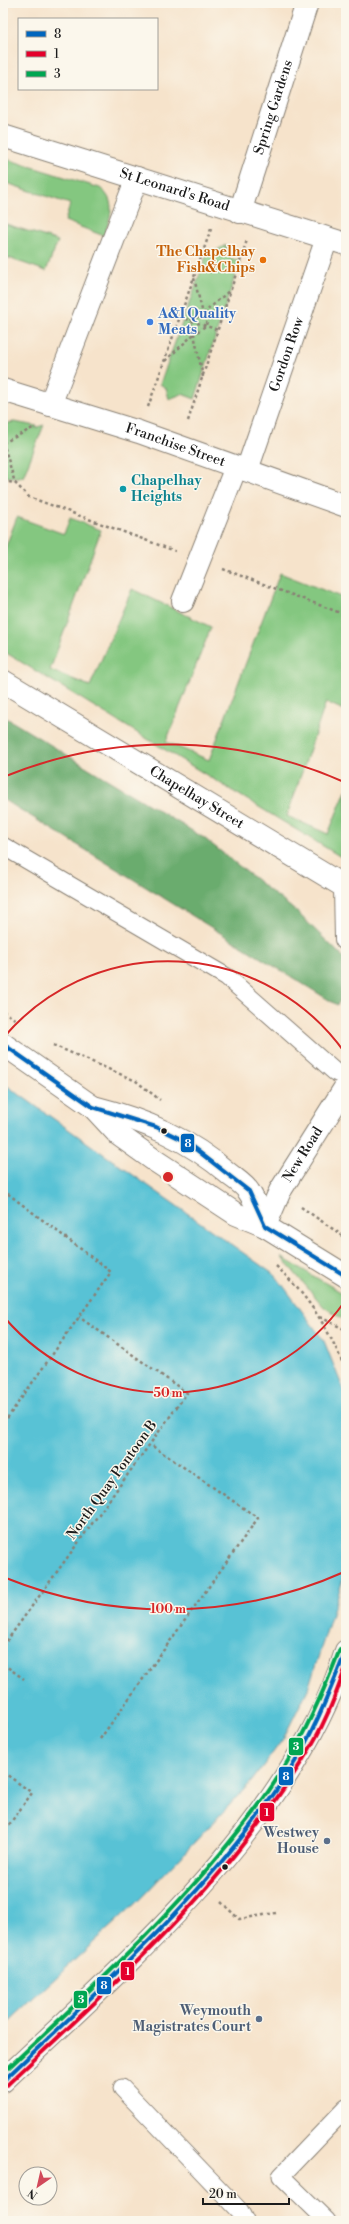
<svg xmlns="http://www.w3.org/2000/svg" width="349" height="2224" viewBox="0 0 349 2224" font-family="'Libre Bodoni',serif">
  <style>
    .green { fill: #84c780; stroke: #50724e }
    .forest { fill: #6bac6e; stroke: #446445 }
    .water { fill: #59c2d5; stroke: #3a6f78 }
    .lines { fill: none; stroke-linecap: round; stroke-linejoin: round }
    .service-casing { stroke: #898074; stroke-width: 19 }
    .minor-casing { stroke: #898074; stroke-width: 24 }
    .trunk-casing { stroke: #898074; stroke-width: 24 }
    .path { stroke: #898074; stroke-width: 2.5; stroke-dasharray: 3 3; stroke-linecap: butt }
    .service { stroke: #fff; stroke-width: 17 }
    .minor { stroke: #fff; stroke-width: 22 }
    .trunk { stroke: #fff; stroke-width: 22 }
    .bus-1-casing { stroke: #fbf7ec; stroke-width: 7 }
    .bus-2-casing { stroke: #fbf7ec; stroke-width: 7 }
    .bus-3-casing { stroke: #fbf7ec; stroke-width: 7 }
    .bus-1 { stroke: #0065bd; stroke-width: 4 }
    .bus-2 { stroke: #e4002b; stroke-width: 4 }
    .bus-3 { stroke: #00a651; stroke-width: 4 }
    .ring { fill: none; stroke: #d62828; stroke-width: 2 }
    .food-dot { fill: #e8710a; stroke: #fbf7ec; stroke-width: 1.5 }
    .shop-dot { fill: #3f7fe0; stroke: #fbf7ec; stroke-width: 1.5 }
    .culture-dot { fill: #0f9aa8; stroke: #fbf7ec; stroke-width: 1.5 }
    .bus-dot { fill: #1c1c1c; stroke: #fbf7ec; stroke-width: 1.5 }
    .service-dot { fill: #5c6f8a; stroke: #fbf7ec; stroke-width: 1.5 }
    .labels { text-anchor: middle; dominant-baseline: central; stroke-width: 3; stroke-linejoin: round; paint-order: stroke }
    .street-label { font-size: 14px; fill: #1c1c1c; stroke: #fbf7ec }
    .food-label { font-size: 14px; font-weight: bold; fill: #c56008; stroke: #fbf7ec; text-anchor: end }
    .shop-label { font-size: 14px; font-weight: bold; fill: #366cbe; stroke: #fbf7ec; text-anchor: start }
    .culture-label { font-size: 14px; font-weight: bold; fill: #0d838f; stroke: #fbf7ec; text-anchor: start }
    .service-label { font-size: 14px; font-weight: bold; fill: #4e5e75; stroke: #fbf7ec; text-anchor: end }
    .centre { fill: #d62828; stroke: #fbf7ec; stroke-width: 2 }
    .ring-label { font-size: 12px; text-anchor: middle; font-weight: bold; fill: #d62828; stroke: #fbf7ec; stroke-width: 3; stroke-linejoin: round; paint-order: stroke }
    .line-badge { stroke: #fbf7ec; stroke-width: 1.5 }
    .badge-label { font-size: 11px; text-anchor: middle; font-weight: bold; fill: #fff }
  </style>
  <rect width="100%" height="100%" fill="#fbf7ec"/>
  <filter id="ink" filterUnits="userSpaceOnUse"><feTurbulence type="fractalNoise" baseFrequency=".025" numOctaves="2"/><feDisplacementMap in="SourceGraphic" scale="8" xChannelSelector="R" yChannelSelector="G"/><feConvolveMatrix kernelMatrix="1 2 1 2 8 2 1 2 1" color-interpolation-filters="sRGB"/></filter>
  <filter id="wash" filterUnits="userSpaceOnUse"><feTurbulence type="fractalNoise" baseFrequency=".012" numOctaves="4" result="noise"/><feDisplacementMap in="SourceGraphic" scale="16" xChannelSelector="R" yChannelSelector="G"/><feGaussianBlur stdDeviation="0.9" result="paint"/><feColorMatrix in="noise" values="0 0 0 0 0 0 0 0 0 0 0 0 0 0 0 0 0 1.4 0 .05"/><feComposite in="paint" operator="in"/></filter>
  <g filter="url(#wash)">
    <rect width="100%" height="100%" fill="#f6e3cb"/>
    <!-- green -->
    <g class="green">
      <path d="M 3,158 L 100,188 C 118,202 110,218 104,236 L 65,221 L 70,204 L 3,182 Z"/>
      <polygon points="3,223 58,241 46,271 3,256"/>
      <polygon points="226,245 230,259 240,261 195,399 182,394 169,399 166,388 160,384 208,251 213,252"/>
      <polygon points="14,422 37,426 34,428 44,425 23,477 3,477 3,424"/>
      <polygon points="17,517 64,534 70,518 101,530 50,670 90,686 132,589 211,627 166,742 209,760 280,573 346,599 346,711 326,702 287,816 328,834 346,790 346,860 3,651 3,554"/>
      <polygon points="281,1257 346,1295 346,1321 324,1307"/>
    </g>
    <!-- forest -->
    <polygon class="forest" points="3,716 204,838 298,913 346,960 346,992 337,1005 3,799"/>
    <!-- water -->
    <polygon class="water" points="3,1083 276,1276 324,1341 346,1396 346,1570 308,1689 283,1739 252,1781 190,1847 138,1901 3,2027"/>
  </g>
  <g filter="url(#ink)">
    <g class="lines">
      <!-- service casing -->
      <g class="service-casing">
        <g id="service">
          <polyline points="3,846 227,977 335,1072 346,1077"/>
          <polyline points="122,2088 240,2211 245,2221"/>
          <polyline points="327,2221 281,2176 346,2108"/>
        </g>
      </g>
      <!-- minor casing -->
      <g class="minor-casing">
        <g id="minor">
          <path id="s1" d="M 3,136 L 346,244"/>
          <path id="s2" d="M 240,212 L 307,3"/>
          <path id="s3" d="M 3,390 L 139,432 L 346,506"/>
          <polyline points="50,405 137,178"/>
          <path id="s4" d="M 247,470 L 327,238"/>
          <polyline points="183,601 236,467"/>
          <path id="s5" d="M 3,681 L 345,887 L 346,939"/>
          <polyline points="3,1044 93,1107 119,1135 154,1160 236,1214 265,1226 346,1276"/>
          <path d="M 93,1107 C 144,1120 189,1139 229,1174 C 235,1179 245,1185 249,1192 C 256,1202 260,1215 265,1226"/>
          <path id="s6" d="M 265,1226 L 280,1191 L 346,1086"/>
        </g>
      </g>
      <!-- trunk casing -->
      <g class="trunk-casing">
        <path id="trunk" d="M 3,2081 C 128,1962 294,1820 346,1651"/>
      </g>
      <!-- path -->
      <g class="path">
        <polyline points="180,317 218,330"/>
        <polyline points="165,361 194,334 190,321 203,314 194,278"/>
        <polyline points="203,377 194,334 207,325 203,314 230,290"/>
        <polyline points="148,407 211,229"/>
        <polyline points="188,421 247,240"/>
        <polyline points="3,442 15,483"/>
        <polyline points="3,443 35,427"/>
        <polyline points="3,481 15,483 29,497 175,551"/>
        <polyline points="223,569 346,615"/>
        <polyline points="346,701 344,706 346,707"/>
        <polyline points="3,1011 16,1020"/>
        <polyline points="53,1045 136,1081 160,1100"/>
        <polyline points="3,1190 111,1272 3,1424"/>
        <polyline points="301,1207 346,1238"/>
        <path d="M 276,1266 C 309,1297 329,1329 346,1371"/>
        <polyline points="320,1317 346,1330"/>
        <polyline points="3,1646 187,1393 79,1317"/>
        <polyline points="3,1664 24,1679"/>
        <polyline points="100,1739 258,1518 151,1445"/>
        <polyline points="3,1772 32,1793 3,1833"/>
        <polyline points="221,1902 239,1919 276,1913"/>
      </g>
      <!-- service -->
      <use href="#service" class="service"/>
      <!-- minor -->
      <use href="#minor" class="minor"/>
      <!-- trunk -->
      <use href="#trunk" class="trunk"/>
      <!-- bus-1 casing -->
      <g class="bus-1-casing">
        <g id="bus-1">
          <polyline points="3,1044 93,1107 156,1127 185,1141 249,1191 265,1226 346,1276"/>
          <path d="M 3,2081 C 104,1985 211,1891 288,1773 C 313,1735 329,1693 346,1651"/>
        </g>
      </g>
      <!-- bus-2 casing -->
      <g class="bus-2-casing">
        <path id="bus-2" d="M 7,2085 C 101,1997 198,1911 272,1805 C 292,1777 313,1747 327,1715 C 334,1700 340,1683 346,1667"/>
      </g>
      <!-- bus-3 casing -->
      <g class="bus-3-casing">
        <path id="bus-3" d="M 3,2073 C 78,2002 154,1933 220,1854 C 242,1827 265,1799 283,1769 C 307,1730 324,1691 340,1649"/>
      </g>
      <!-- bus-1 -->
      <use href="#bus-1" class="bus-1"/>
      <!-- bus-2 -->
      <use href="#bus-2" class="bus-2"/>
      <!-- bus-3 -->
      <use href="#bus-3" class="bus-3"/>
    </g>
  </g>
  <!-- distance rings -->
  <g class="ring">
    <path d="M345 1301A216 216 0 0 1 4 1317M4 1037A216 216 0 0 1 345 1053"/>
    <path d="M344 1572A432 432 0 0 1 6 1578M6 776A432 432 0 0 1 344 782"/>
  </g>
  <!-- markers -->
  <circle class="food-dot" cx="263" cy="260" r="4"/>
  <circle class="shop-dot" cx="150" cy="322" r="4"/>
  <circle class="culture-dot" cx="123" cy="489" r="4"/>
  <g class="bus-dot">
    <circle cx="164" cy="1131" r="3.5"/>
    <circle cx="225" cy="1867" r="3.5"/>
  </g>
  <g class="service-dot">
    <circle cx="327" cy="1841" r="4"/>
    <circle cx="259" cy="2019" r="4"/>
  </g>
  <g class="labels">
    <!-- street labels -->
    <g class="street-label">
      <text stroke="none"><textPath href="#s2" startOffset="110">Spring Gardens</textPath></text>
      <text stroke="none"><textPath href="#s1" startOffset="180">St Leonard's Road</textPath></text>
      <text stroke="none"><textPath href="#s4" startOffset="122">Gordon Row</textPath></text>
      <text stroke="none"><textPath href="#s3" startOffset="181">Franchise Street</textPath></text>
      <text stroke="none"><textPath href="#s5" startOffset="226">Chapelhay Street</textPath></text>
      <text stroke="none"><textPath href="#s6" startOffset="81">New Road</textPath></text>
      <text transform="translate(112 1480) rotate(-54)">North Quay Pontoon B</text>
    </g>
    <!-- food labels -->
    <g class="food-label">
      <text x="255" y="252">The Chapelhay<tspan x="255" dy="16">Fish&amp;Chips</tspan></text>
    </g>
    <!-- shop labels -->
    <g class="shop-label">
      <text x="158" y="314">A&amp;I Quality<tspan x="158" dy="16">Meats</tspan></text>
    </g>
    <!-- culture labels -->
    <g class="culture-label">
      <text x="131" y="481">Chapelhay<tspan x="131" dy="16">Heights</tspan></text>
    </g>
    <!-- service labels -->
    <g class="service-label">
      <text x="319" y="1833">Westwey<tspan x="319" dy="16">House</tspan></text>
      <text x="251" y="2011">Weymouth<tspan x="251" dy="16">Magistrates Court</tspan></text>
    </g>
  </g>
  <circle cx="168" cy="1177" r="6" class="centre"/>
  <g class="ring-label">
    <text x="168" y="1397">50 m</text>
    <text x="168" y="1613">100 m</text>
  </g>
  <g class="line-badge">
    <rect x="180" y="1133" width="15" height="20" rx="4" fill="#0065bd"/>
    <rect x="288" y="1737" width="16" height="19" rx="4" fill="#00a651"/>
    <rect x="278" y="1766" width="16" height="20" rx="4" fill="#0065bd"/>
    <rect x="259" y="1802" width="16" height="20" rx="4" fill="#e4002b"/>
    <rect x="120" y="1961" width="15" height="20" rx="4" fill="#e4002b"/>
    <rect x="96" y="1976" width="16" height="19" rx="4" fill="#0065bd"/>
    <rect x="73" y="1990" width="15" height="19" rx="4" fill="#00a651"/>
  </g>
  <g class="badge-label">
    <text x="188" y="1147">8</text>
    <text x="296" y="1750">3</text>
    <text x="286" y="1780">8</text>
    <text x="267" y="1816">1</text>
    <text x="128" y="1975">1</text>
    <text x="104" y="1989">8</text>
    <text x="81" y="2003">3</text>
  </g>
  <!-- margin -->
  <rect width="349" height="2224" fill="none" stroke="#fbf7ec" stroke-width="16"/>
  <!-- legend -->
  <rect x="18" y="18" width="140" height="72" fill="#fbf7ec" stroke="#a29f99"/>
  <rect x="26" y="31" width="20" height="6" fill="#0065bd" stroke="#a29f99"/>
  <text x="54" y="38" font-size="12" fill="#1c1c1c">8</text>
  <rect x="26" y="51" width="20" height="6" fill="#e4002b" stroke="#a29f99"/>
  <text x="54" y="58" font-size="12" fill="#1c1c1c">1</text>
  <rect x="26" y="71" width="20" height="6" fill="#00a651" stroke="#a29f99"/>
  <text x="54" y="78" font-size="12" fill="#1c1c1c">3</text>
  <!-- north arrow -->
  <g transform="translate(38 2186) rotate(214)"><circle r="19" fill="#fbf7ec" stroke="#a29f99"/>
  <path d="M0-3L7 15L0 10L-7 15Z" fill="#d1495b"/>
  <text y="-6" font-size="11" font-weight="bold" text-anchor="middle" fill="#1c1c1c">N</text>
  </g>
  <!-- scale -->
  <path d="M203 2198v6h86v-6" fill="none" stroke="#1c1c1c" stroke-width="2"/>
  <text x="209" y="2198" font-size="12" fill="#1c1c1c" stroke="#fbf7ec" stroke-width="3" paint-order="stroke">20 m</text>
</svg>
